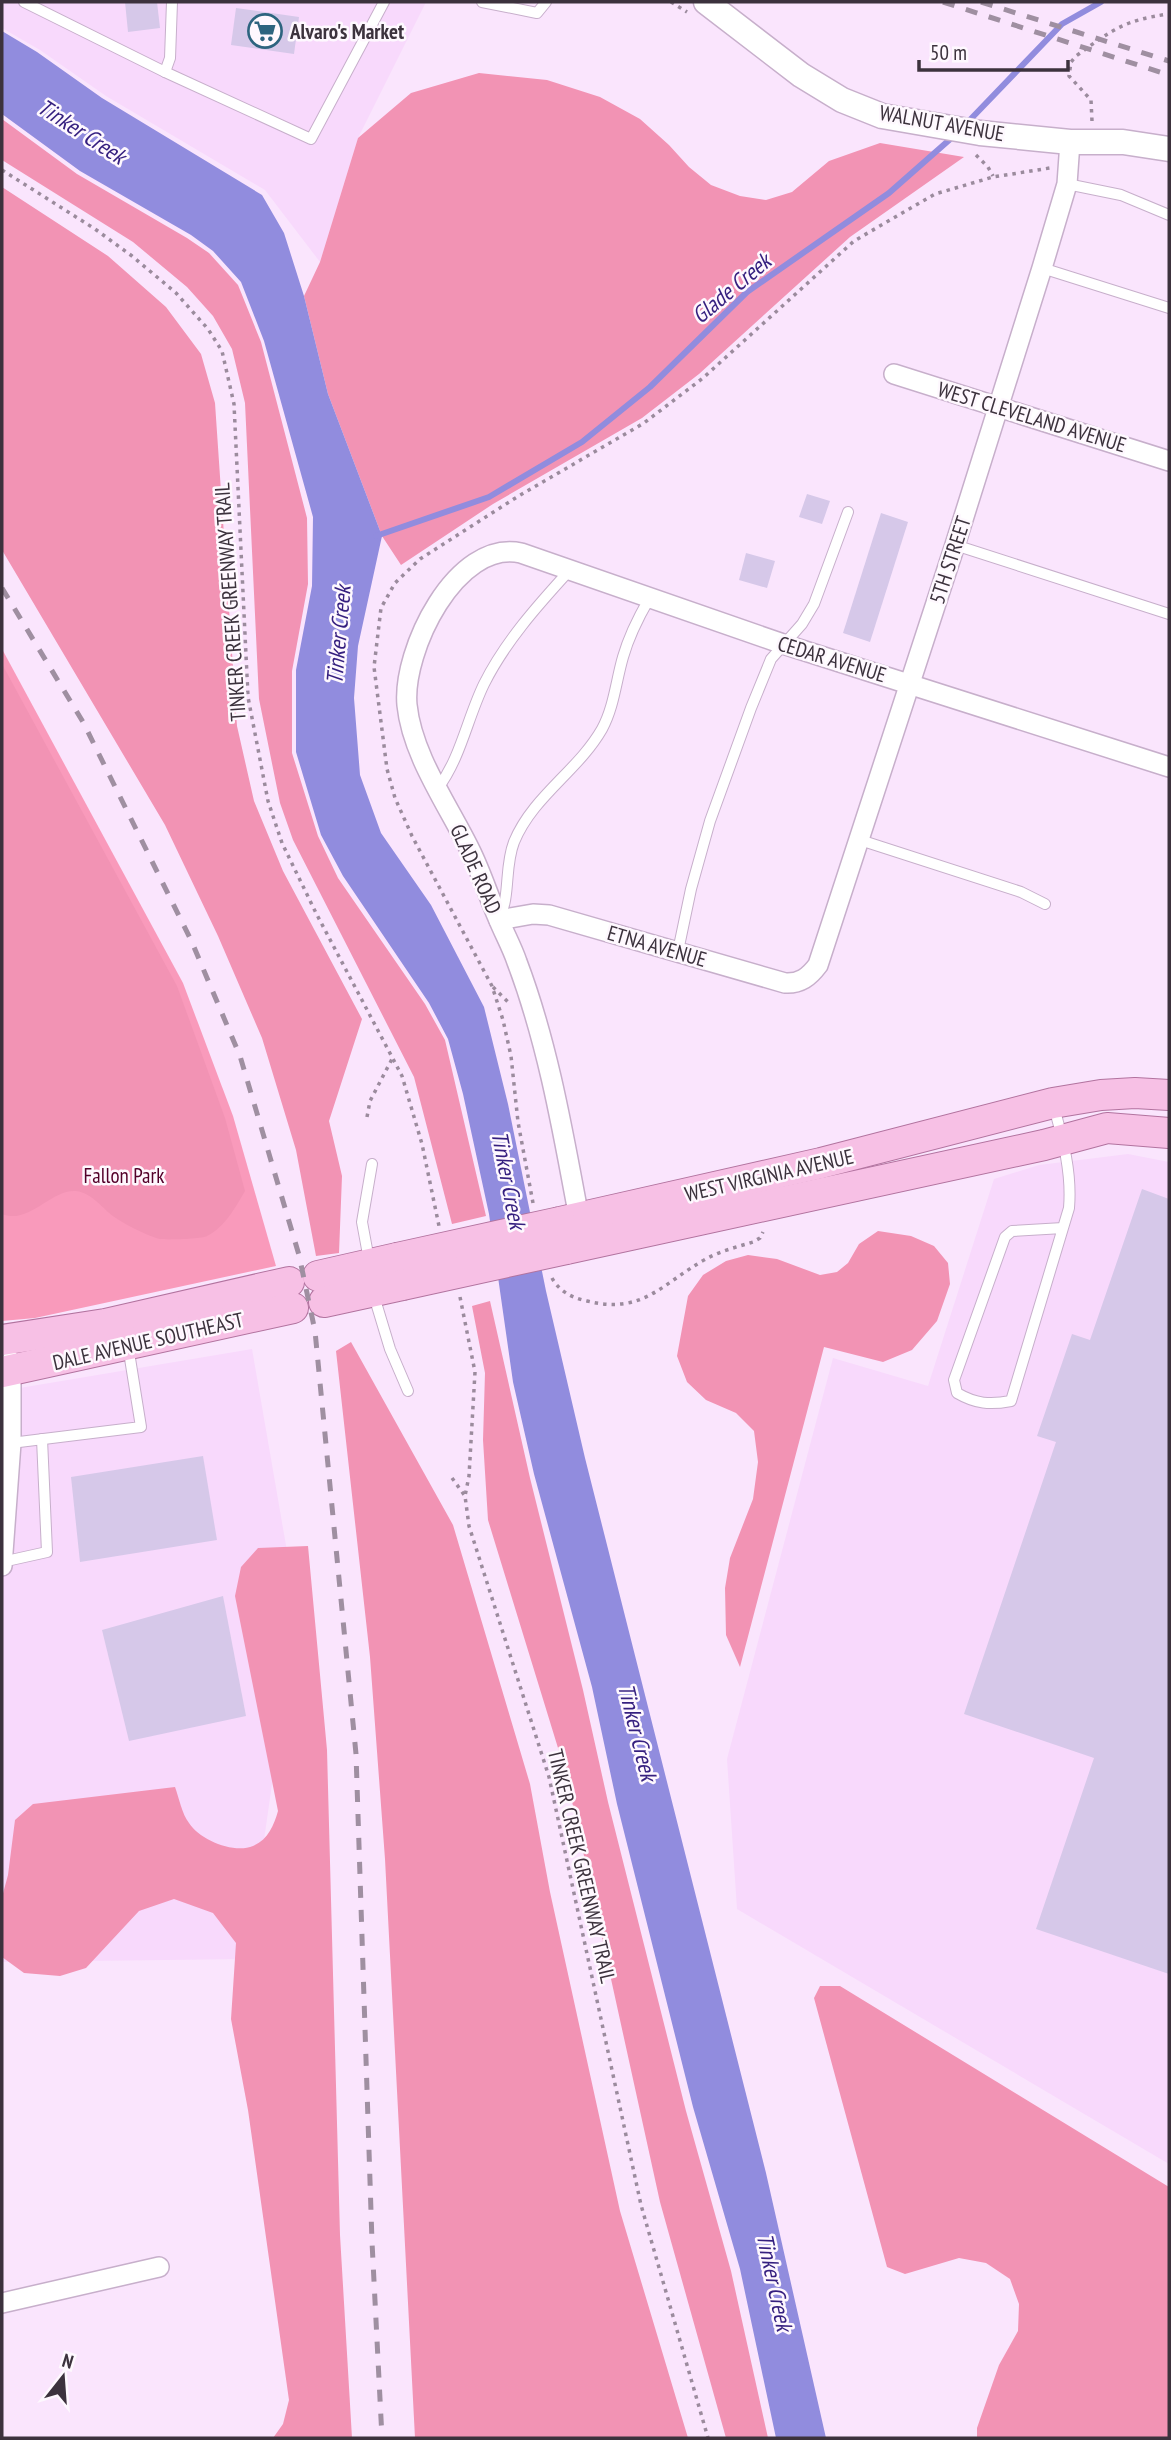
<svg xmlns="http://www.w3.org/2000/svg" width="1171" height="2440" viewBox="0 0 1171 2440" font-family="'PT Sans Narrow',sans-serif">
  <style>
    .built { fill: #f8d9fc }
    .green { fill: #f99abb }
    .forest { fill: #f293b4 }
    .water { fill: #918cde }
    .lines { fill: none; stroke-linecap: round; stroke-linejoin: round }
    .stream { stroke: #918cde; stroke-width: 6 }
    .building { fill: #d6c8e9 }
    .service-casing { stroke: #c7afcb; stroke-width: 12 }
    .minor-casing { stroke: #c7afcb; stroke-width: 22 }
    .tertiary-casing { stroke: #c7afcb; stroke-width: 27 }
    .primary-casing { stroke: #b2739f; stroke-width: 32 }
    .path { stroke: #9b8b9d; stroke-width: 3.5; stroke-dasharray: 3.5 5; stroke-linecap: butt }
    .service { stroke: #fff; stroke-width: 10 }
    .minor { stroke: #fff; stroke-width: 19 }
    .tertiary { stroke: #fff; stroke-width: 24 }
    .primary { stroke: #f7c0e5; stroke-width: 30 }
    .rail { stroke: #9f8fa1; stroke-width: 5; stroke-dasharray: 12 12; stroke-linecap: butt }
    .primary-bridge-casing { stroke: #b2739f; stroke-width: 32; stroke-linecap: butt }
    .primary-bridge { stroke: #f7c0e5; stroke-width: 30 }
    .labels { text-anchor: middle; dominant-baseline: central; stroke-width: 5; stroke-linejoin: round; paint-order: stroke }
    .poi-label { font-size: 21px; font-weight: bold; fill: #3c323d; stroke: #fef8fe; text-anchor: start }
    .street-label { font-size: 21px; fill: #3c323d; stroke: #fef8fe }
    .park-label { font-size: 21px; fill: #54002a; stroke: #fef8fe }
    .water-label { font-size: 23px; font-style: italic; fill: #351f7f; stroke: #fef8fe }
  </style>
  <rect width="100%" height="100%" fill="#fae5fd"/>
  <!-- built -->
  <g class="built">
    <polygon points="2,2 426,2 358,138 320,262 265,190 106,96 40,50 2,28"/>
    <polygon points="1128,1154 1169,1162 1169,2164 737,1909 727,1759 833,1358 928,1386 994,1179 1039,1165"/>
    <polygon points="252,1349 297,1609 247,1959 2,1962 2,1391"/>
  </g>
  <!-- green -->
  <polygon class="green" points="2,649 183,983 233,1116 276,1266 35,1318 2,1321"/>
  <!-- forest -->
  <g class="forest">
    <polygon points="479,73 547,80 600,97 640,119 669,145 689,167 711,185 740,196 766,200 792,192 829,161 880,143 964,157 850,237 699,374 642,418 493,504 401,565 382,536 328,394 304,296 320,262 358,138 411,93"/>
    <polygon points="2,119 77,174 187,238 209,253 238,285 261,342 307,518 308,584 292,671 292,753 318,836 338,878 425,1004 445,1040 486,1216 452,1224 414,1077 293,840 280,803 259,699 245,403 232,349 213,316 187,287 133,242 2,160"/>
    <polygon points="2,187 108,256 166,307 201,354 215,403 237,726 254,801 283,871 362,1019 329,1121 342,1176 339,1253 316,1256 296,1150 262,1038 218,936 165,825 2,550"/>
    <path d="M 2,664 L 177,986 L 225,1118 L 245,1191 C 235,1208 225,1227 207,1236 C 202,1239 167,1240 160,1239 C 150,1237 124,1224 116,1218 C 103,1210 93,1193 76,1191 C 51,1189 29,1225 2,1214 Z"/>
    <polygon points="878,1231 911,1236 934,1246 948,1263 950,1284 937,1321 912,1350 883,1362 824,1347 740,1667 726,1635 725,1588 730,1558 753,1499 758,1462 754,1431 736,1413 706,1400 687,1382 677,1356 688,1296 703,1275 726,1261 748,1255 777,1259 820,1275 837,1272 848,1263 859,1244"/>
    <polygon points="490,1301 530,1478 583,1690 608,1802 686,2111 731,2271 768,2438 726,2438 660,2202 566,1774 488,1520 483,1440 485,1373 472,1306"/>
    <polygon points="351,1342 453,1525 530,1784 550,1892 620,2211 688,2438 415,2438 385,1859 370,1657 336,1351"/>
    <path d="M 308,1546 L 327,1750 L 340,2235 L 352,2438 L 273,2438 L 283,2424 L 289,2400 L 248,2110 L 231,2019 L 236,1943 L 213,1913 L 174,1899 L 139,1911 L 86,1968 L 60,1976 L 24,1973 L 2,1957 L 2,1897 L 8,1875 L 15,1820 L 33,1804 L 175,1787 C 179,1798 182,1814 189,1823 C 200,1840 234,1854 253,1846 C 268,1840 274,1825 278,1811 L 235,1596 L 241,1567 L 258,1548 Z"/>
    <polygon points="820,1986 840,1986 1169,2187 1169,2438 977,2438 977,2428 999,2365 1018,2331 1019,2304 1010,2279 986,2263 959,2258 905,2274 887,2267 814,1998"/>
  </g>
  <!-- water -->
  <polygon class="water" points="2,31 37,52 102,98 262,195 284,233 304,296 328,394 382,536 358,646 354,698 360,775 381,833 431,905 484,1007 508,1104 546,1291 585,1458 766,2173 826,2438 776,2438 740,2269 693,2107 617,1804 592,1687 534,1474 513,1382 489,1214 463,1094 448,1039 429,1003 343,876 321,835 296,752 296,670 312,586 313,517 264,341 241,282 213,251 191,235 80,171 2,114"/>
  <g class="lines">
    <!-- stream -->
    <g class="stream">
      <polyline points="966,124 1062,24 1101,2"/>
      <polyline points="376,536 489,497 582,442 650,387 747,292 889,193 956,134"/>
    </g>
  </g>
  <!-- building -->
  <g class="building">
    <polygon points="125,2 157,2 160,28 128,32"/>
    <polygon points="236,8 299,17 294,54 231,45"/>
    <polygon points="807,494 830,501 822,524 799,517"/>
    <polygon points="881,513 908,522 870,642 843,633"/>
    <polygon points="746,553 775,561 767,588 739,580"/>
    <polygon points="1142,1189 1169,1199 1169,1974 1036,1929 1094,1758 964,1714 1056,1442 1037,1436 1072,1334 1090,1340"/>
    <polygon points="203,1456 217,1540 80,1562 71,1477"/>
    <polygon points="223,1596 246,1716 129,1741 102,1630"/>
  </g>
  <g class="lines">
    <!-- service casing -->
    <g class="service-casing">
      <g id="service">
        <polyline points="24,2 165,72 170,58 172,2"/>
        <polyline points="482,2 537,13 546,2"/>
        <polyline points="165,72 311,139 384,2"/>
        <polyline points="1067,184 1121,195 1169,215"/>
        <polyline points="1042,268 1169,308"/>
        <polyline points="955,545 1169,614"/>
        <path d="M 438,788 C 461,757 467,719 484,684 C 505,642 537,606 569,571"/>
        <polyline points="860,840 1021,892 1045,904"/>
        <path d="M 499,920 C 511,894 504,868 514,842 C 533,796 578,771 602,729 C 614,707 616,681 623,657 C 629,636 638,618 649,599"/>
        <polyline points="678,951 691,889 710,821 751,708 771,659 802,624 814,604 848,512"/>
        <path d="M 1054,1107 C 1063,1140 1072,1173 1069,1208 L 1011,1401 C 990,1405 976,1404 957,1393 L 954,1380 L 1005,1237 L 1012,1231 L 1063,1228"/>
        <polyline points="369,1260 362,1222 372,1164"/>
        <polyline points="374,1296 390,1349 408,1391"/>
        <polyline points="11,1443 141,1427 128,1346"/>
        <polyline points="2,1562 47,1552 42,1439"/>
      </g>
    </g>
    <!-- minor casing -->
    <g class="minor-casing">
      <g id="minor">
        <polyline points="894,374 1169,461"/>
        <path d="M 499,920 L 533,914 L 549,915 L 785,983 C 800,984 809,977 818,965 L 955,545 L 1042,268 L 1067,184 L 1070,142"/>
        <path d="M 579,1218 C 563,1132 548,1044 517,962 C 512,947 504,933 498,918 C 488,895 481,872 470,850 C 448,805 412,755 407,705 C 402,651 456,539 521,553 L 783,644 L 1169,767"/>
        <polyline points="2,1566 11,1443 11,1361"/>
        <polyline points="2,2303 159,2267"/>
      </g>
    </g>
    <!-- tertiary casing -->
    <g class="tertiary-casing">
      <polyline id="tertiary" points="706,2 801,75 842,100 882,116 980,133 1070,142 1123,142 1169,149"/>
    </g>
    <!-- primary casing -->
    <g class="primary-casing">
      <g id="primary">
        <polyline points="560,1222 821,1163 1053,1103 1101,1095 1135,1093 1169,1095"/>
        <polyline points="566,1249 1044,1145 1107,1128 1169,1133"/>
        <polyline points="318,1276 397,1258"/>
        <polyline points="324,1302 402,1285"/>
        <polyline points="2,1340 105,1324 289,1282"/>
        <polyline points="2,1372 293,1308"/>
      </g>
    </g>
    <!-- path -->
    <g class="path">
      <polyline points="671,2 687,12"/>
      <path d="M 1092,121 L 1091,100 L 1069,76 L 1071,62 L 1076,56 C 1112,30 1124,20 1169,14"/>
      <polyline points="976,155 988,167 993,176"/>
      <polyline points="2,170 95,229 132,256 176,293 208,329 222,351 234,404 248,697 268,801 282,843 316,913 402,1076 422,1144 439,1226"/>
      <polyline points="493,987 510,1004"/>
      <polyline points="367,1117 370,1101 392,1059"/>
      <polyline points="533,1203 518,1122 511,1056 503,1020 492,986 412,836 395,798 387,769 374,667 381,608 395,583 420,559 517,497 644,423 703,378 854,241 935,194 993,177 1050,168"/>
      <path d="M 552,1278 C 559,1291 572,1298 587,1301 C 644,1315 662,1283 706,1259 C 720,1251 737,1247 753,1242 L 760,1238 L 763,1232"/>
      <polyline points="460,1297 475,1372 469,1476 465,1496 469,1526 549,1777 641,2205 708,2438"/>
      <polyline points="452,1478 465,1496"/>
    </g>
    <!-- service -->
    <use href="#service" class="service"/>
    <!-- minor -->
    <use href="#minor" class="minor"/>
    <!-- tertiary -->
    <use href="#tertiary" class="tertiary"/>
    <!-- primary -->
    <use href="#primary" class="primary"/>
    <!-- rail -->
    <g class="rail">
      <polyline points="943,2 1169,75"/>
      <polyline points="981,2 1169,61"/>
      <polyline points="2,588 83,722 191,940 240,1056 299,1255 315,1331 356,1754 372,2242 382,2438"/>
    </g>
    <!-- primary-bridge casing -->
    <g class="primary-bridge-casing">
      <g id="primary-bridge">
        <polyline points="397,1258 560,1222"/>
        <polyline points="402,1285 566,1249"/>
      </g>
    </g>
    <!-- primary-bridge -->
    <use href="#primary-bridge" class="primary-bridge"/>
  </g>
  <!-- icons -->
  <defs>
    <g id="supermarket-ring" transform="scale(1.75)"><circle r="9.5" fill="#fef8fe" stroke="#2d647f" stroke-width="1.5"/><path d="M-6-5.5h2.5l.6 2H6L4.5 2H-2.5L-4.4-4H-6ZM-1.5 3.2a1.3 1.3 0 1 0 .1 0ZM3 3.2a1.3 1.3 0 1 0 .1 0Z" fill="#2d647f"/></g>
  </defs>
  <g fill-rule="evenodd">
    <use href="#supermarket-ring" x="265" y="31"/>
  </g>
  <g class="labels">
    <!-- poi labels -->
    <g class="poi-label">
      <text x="290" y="31">Alvaro's Market</text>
    </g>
    <!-- street labels -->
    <g class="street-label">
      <text transform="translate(942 123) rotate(10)">WALNUT AVENUE</text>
      <text transform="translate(1032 417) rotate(17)">WEST CLEVELAND AVENUE</text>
      <text transform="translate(950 560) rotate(-72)">5TH STREET</text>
      <text transform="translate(230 602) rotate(-94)">TINKER CREEK GREENWAY TRAIL</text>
      <text transform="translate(832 659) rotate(17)">CEDAR AVENUE</text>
      <text transform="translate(476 869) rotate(66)">GLADE ROAD</text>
      <text transform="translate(657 946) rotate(16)">ETNA AVENUE</text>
      <text transform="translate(769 1175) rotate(-13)">WEST VIRGINIA AVENUE</text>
      <text transform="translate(148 1341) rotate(-13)">DALE AVENUE SOUTHEAST</text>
      <text transform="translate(582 1866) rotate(77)">TINKER CREEK GREENWAY TRAIL</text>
    </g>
    <!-- park labels -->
    <g class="park-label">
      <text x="124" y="1175">Fallon Park</text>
    </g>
    <!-- water labels -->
    <g class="water-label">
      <text transform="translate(82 131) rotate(33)">Tinker Creek</text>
      <text transform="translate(731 288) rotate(-40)">Glade Creek</text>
      <text transform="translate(338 635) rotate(-85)">Tinker Creek</text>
      <text transform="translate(509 1180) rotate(79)">Tinker Creek</text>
      <text transform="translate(638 1732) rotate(76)">Tinker Creek</text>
      <text transform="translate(775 2282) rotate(78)">Tinker Creek</text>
    </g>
  </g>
  <!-- border -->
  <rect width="1171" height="2440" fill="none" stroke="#3c323d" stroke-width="7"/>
  <!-- north arrow -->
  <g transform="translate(63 2377) rotate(17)" stroke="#fef8fe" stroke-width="5" paint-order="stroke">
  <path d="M0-5L12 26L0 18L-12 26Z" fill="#3c323d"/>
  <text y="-10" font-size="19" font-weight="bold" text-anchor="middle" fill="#3c323d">N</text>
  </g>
  <!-- scale -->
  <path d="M919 60v10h149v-10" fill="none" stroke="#3c323d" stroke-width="3.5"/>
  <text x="930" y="60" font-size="21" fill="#3c323d" stroke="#fef8fe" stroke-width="5" paint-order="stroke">50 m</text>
</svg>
